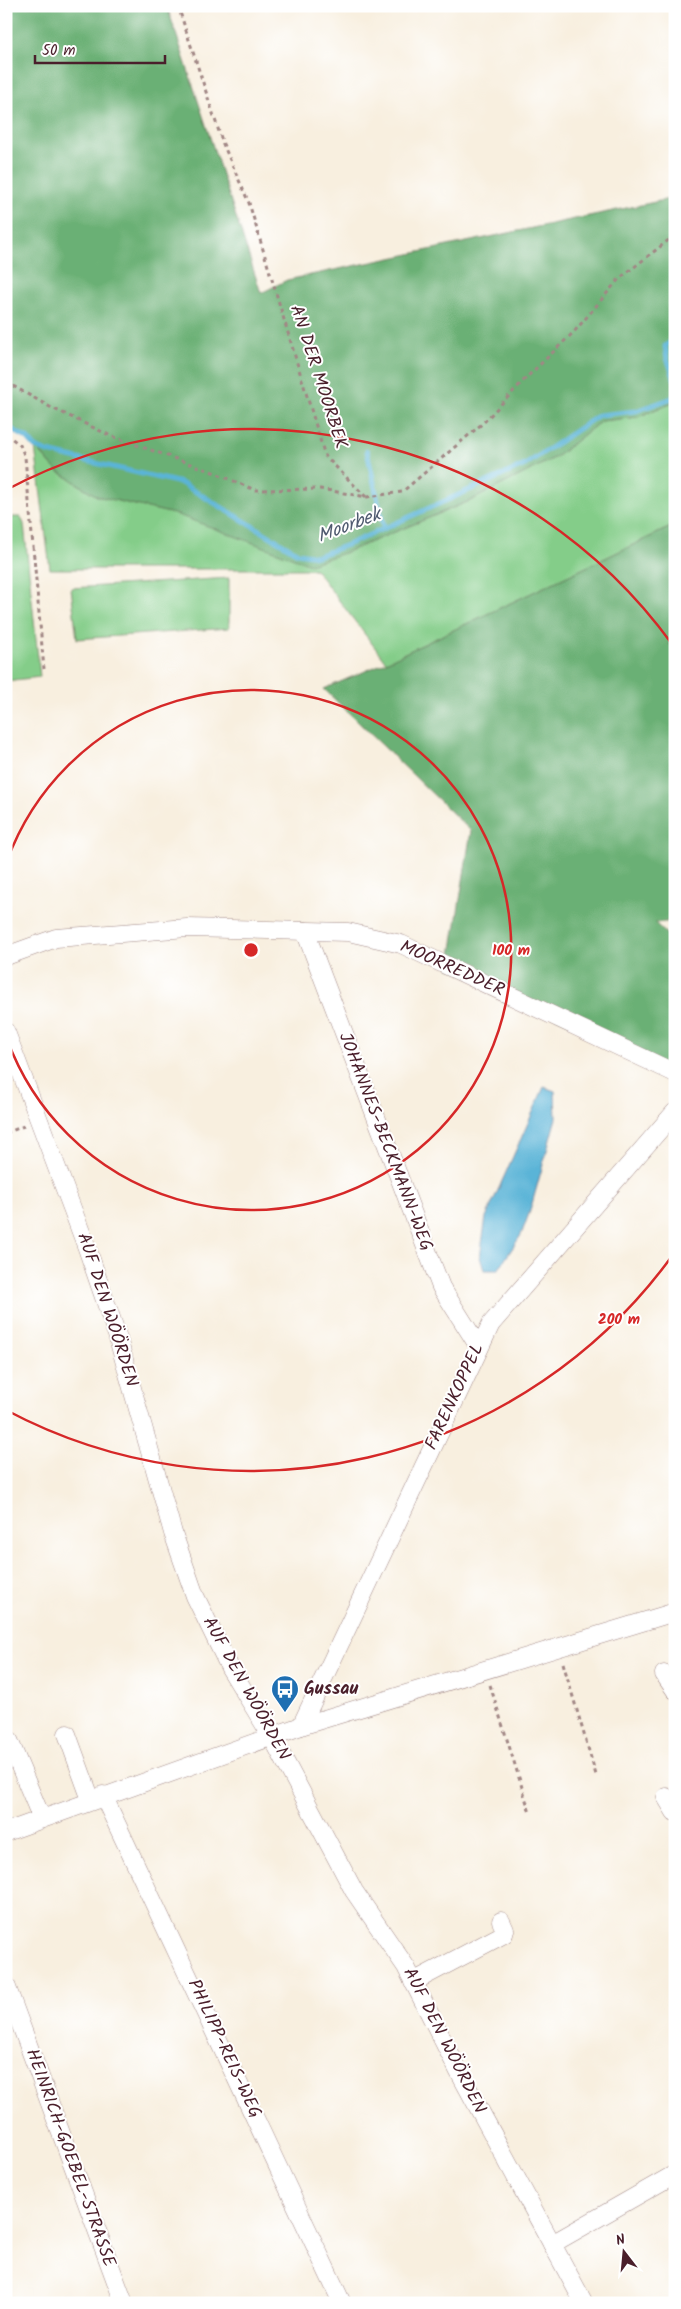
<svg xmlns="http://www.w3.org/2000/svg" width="681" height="2309" viewBox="0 0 681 2309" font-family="Kalam,sans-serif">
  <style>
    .green { fill: #84cd89; stroke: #67765a }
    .forest { fill: #6bb075; stroke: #5a6850 }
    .water { fill: #5ab4d7; stroke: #526a81 }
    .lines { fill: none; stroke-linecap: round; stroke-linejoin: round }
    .stream { stroke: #5ab4d7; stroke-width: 5 }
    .minor-casing { stroke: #a18785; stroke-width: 19 }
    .path { stroke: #a18785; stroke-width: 3; stroke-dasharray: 4 4; stroke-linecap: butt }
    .minor { stroke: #fff; stroke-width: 18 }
    .ring { fill: none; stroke: #d62828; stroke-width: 2.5 }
    .labels { text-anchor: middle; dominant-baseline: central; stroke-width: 4; stroke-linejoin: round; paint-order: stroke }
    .street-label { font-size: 18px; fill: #4a1f2b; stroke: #fff }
    .poi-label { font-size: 18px; font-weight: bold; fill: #4a1f2b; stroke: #fff; text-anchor: start }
    .water-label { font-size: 19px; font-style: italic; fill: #505b70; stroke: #fff }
    .centre { fill: #d62828; stroke: #fff; stroke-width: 2.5 }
    .ring-label { font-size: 15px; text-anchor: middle; font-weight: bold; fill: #d62828; stroke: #fff; stroke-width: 4; stroke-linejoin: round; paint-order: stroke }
  </style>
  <rect width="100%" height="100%" fill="#fff"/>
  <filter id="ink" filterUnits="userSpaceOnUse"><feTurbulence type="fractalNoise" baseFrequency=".02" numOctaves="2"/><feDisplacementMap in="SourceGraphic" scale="10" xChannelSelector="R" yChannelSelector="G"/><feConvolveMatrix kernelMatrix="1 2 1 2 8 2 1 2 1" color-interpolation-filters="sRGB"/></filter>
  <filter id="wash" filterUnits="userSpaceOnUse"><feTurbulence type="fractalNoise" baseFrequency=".0096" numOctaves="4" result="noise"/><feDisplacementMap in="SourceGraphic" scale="20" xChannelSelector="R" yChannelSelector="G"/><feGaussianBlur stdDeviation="1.12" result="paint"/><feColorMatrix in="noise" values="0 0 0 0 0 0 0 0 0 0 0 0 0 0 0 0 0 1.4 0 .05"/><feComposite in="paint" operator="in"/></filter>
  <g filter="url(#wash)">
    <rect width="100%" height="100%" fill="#f8efdf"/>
    <!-- green -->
    <g class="green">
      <polygon points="675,401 675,525 386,662 315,569 50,569 35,447 56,470 97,496 344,553 472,500 556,457 601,421 638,417"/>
      <polygon points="6,517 21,517 24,524 40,677 6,681"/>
      <polygon points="229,578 229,628 77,639 71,588"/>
    </g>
    <!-- forest -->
    <g class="forest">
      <polygon points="6,6 167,6 261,293 287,280 669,199 675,195 675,346 671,347 675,357 675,401 638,417 601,421 556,457 472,500 344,553 310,564 178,515 97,496 56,470 32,443 6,425"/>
      <polygon points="675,525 675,636 669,644 675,645 675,921 655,923 675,942 675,1073 449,967 471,831 324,689 386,662"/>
    </g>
    <!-- water -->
    <polygon class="water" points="544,1087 555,1091 556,1118 530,1211 521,1235 498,1270 484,1270 480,1257 486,1217"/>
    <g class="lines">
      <!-- stream -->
      <g class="stream">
        <polyline points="675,339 665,346 667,358 675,380"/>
        <polyline points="6,426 27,438 35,447 48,452 181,483 298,553 317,556 347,545 525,465 599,415 636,411 675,397"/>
        <polyline points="367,451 384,529"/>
      </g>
    </g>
  </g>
  <g filter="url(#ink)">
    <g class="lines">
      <!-- minor casing -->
      <g class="minor-casing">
        <g id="minor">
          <polyline points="305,931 441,1287 479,1347"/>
          <polyline points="6,956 56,938 187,928 348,932 401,944 675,1073"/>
          <polyline points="6,1032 87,1248 117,1335 173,1533 195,1596 230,1668 272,1737 354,1891 406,1967 459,2072 584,2303"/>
          <polyline points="664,1674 675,1690"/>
          <polyline points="301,1726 491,1324 675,1112"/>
          <polyline points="67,1734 91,1800"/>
          <polyline points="9,1740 42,1819"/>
          <polyline points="103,1795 342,2303"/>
          <polyline points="666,1797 675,1812"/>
          <polyline points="6,1832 301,1726 675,1612"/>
          <polyline points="413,1982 504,1934 505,1930 501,1921"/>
          <polyline points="6,1985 124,2303"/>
          <polyline points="552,2244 675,2174"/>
        </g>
      </g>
      <!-- path -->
      <g class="path">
        <polyline points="178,6 223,144 249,203 325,456 366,497"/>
        <polyline points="6,382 50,407 111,436 213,472 255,490 320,489 367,497 402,492 483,423 528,376 574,332 619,279 675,235"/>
        <polyline points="6,434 20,445 25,457 44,669"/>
        <polyline points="6,1133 24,1126"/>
        <polyline points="563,1663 596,1775"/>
        <polyline points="490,1685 530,1813"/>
      </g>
      <!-- minor -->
      <use href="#minor" class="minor"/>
    </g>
  </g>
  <!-- distance rings -->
  <g class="ring">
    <path d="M7 861A260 260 0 1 1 7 1039"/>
    <path d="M672 1256A521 521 0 0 1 6 1410M6 490A521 521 0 0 1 672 644"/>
  </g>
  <!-- icons -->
  <defs>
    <g id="bus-pin" transform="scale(1.4375)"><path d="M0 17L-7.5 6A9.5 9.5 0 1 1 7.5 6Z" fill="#1f6fb2" stroke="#fff"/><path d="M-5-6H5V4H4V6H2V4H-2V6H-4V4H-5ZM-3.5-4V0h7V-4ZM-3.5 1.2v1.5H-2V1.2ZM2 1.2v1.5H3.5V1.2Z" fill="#fff"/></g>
  </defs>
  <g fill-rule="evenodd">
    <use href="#bus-pin" x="285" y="1689"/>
  </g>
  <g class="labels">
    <!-- street labels -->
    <g class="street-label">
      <text transform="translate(318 377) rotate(72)">AN DER MOORBEK</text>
      <text transform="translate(452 969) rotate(24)">MOORREDDER</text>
      <text transform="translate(385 1142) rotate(69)">JOHANNES-BECKMANN-WEG</text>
      <text transform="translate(107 1310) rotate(72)">AUF DEN WÖÖRDEN</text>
      <text transform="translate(455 1397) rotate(-65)">FARENKOPPEL</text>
      <text transform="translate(246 1689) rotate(61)">AUF DEN WÖÖRDEN</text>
      <text transform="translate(444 2041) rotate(63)">AUF DEN WÖÖRDEN</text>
      <text transform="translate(224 2049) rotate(65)">PHILIPP-REIS-WEG</text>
      <text transform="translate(70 2158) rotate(70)">HEINRICH-GOEBEL-STRASSE</text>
    </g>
    <!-- poi labels -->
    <g class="poi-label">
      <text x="304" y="1689">Gussau</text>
    </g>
    <!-- water labels -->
    <g class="water-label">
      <text transform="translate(349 526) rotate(-21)">Moorbek</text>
    </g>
  </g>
  <circle cx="251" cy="950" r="8" class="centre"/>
  <g class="ring-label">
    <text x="511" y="955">100 m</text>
    <text x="619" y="1324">200 m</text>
  </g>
  <!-- margin -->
  <rect width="681" height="2309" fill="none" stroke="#fff" stroke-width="25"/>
  <!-- north arrow -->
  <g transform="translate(624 2252) rotate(344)" stroke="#ffffff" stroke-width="4" paint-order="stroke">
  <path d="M0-4L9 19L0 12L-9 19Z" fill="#4a1f2b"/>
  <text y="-8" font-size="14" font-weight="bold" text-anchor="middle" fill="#4a1f2b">N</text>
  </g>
  <!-- scale -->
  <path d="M35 55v8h130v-8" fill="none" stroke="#4a1f2b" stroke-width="2.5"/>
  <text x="42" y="55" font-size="15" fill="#4a1f2b" stroke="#ffffff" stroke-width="4" paint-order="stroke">50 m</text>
</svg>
